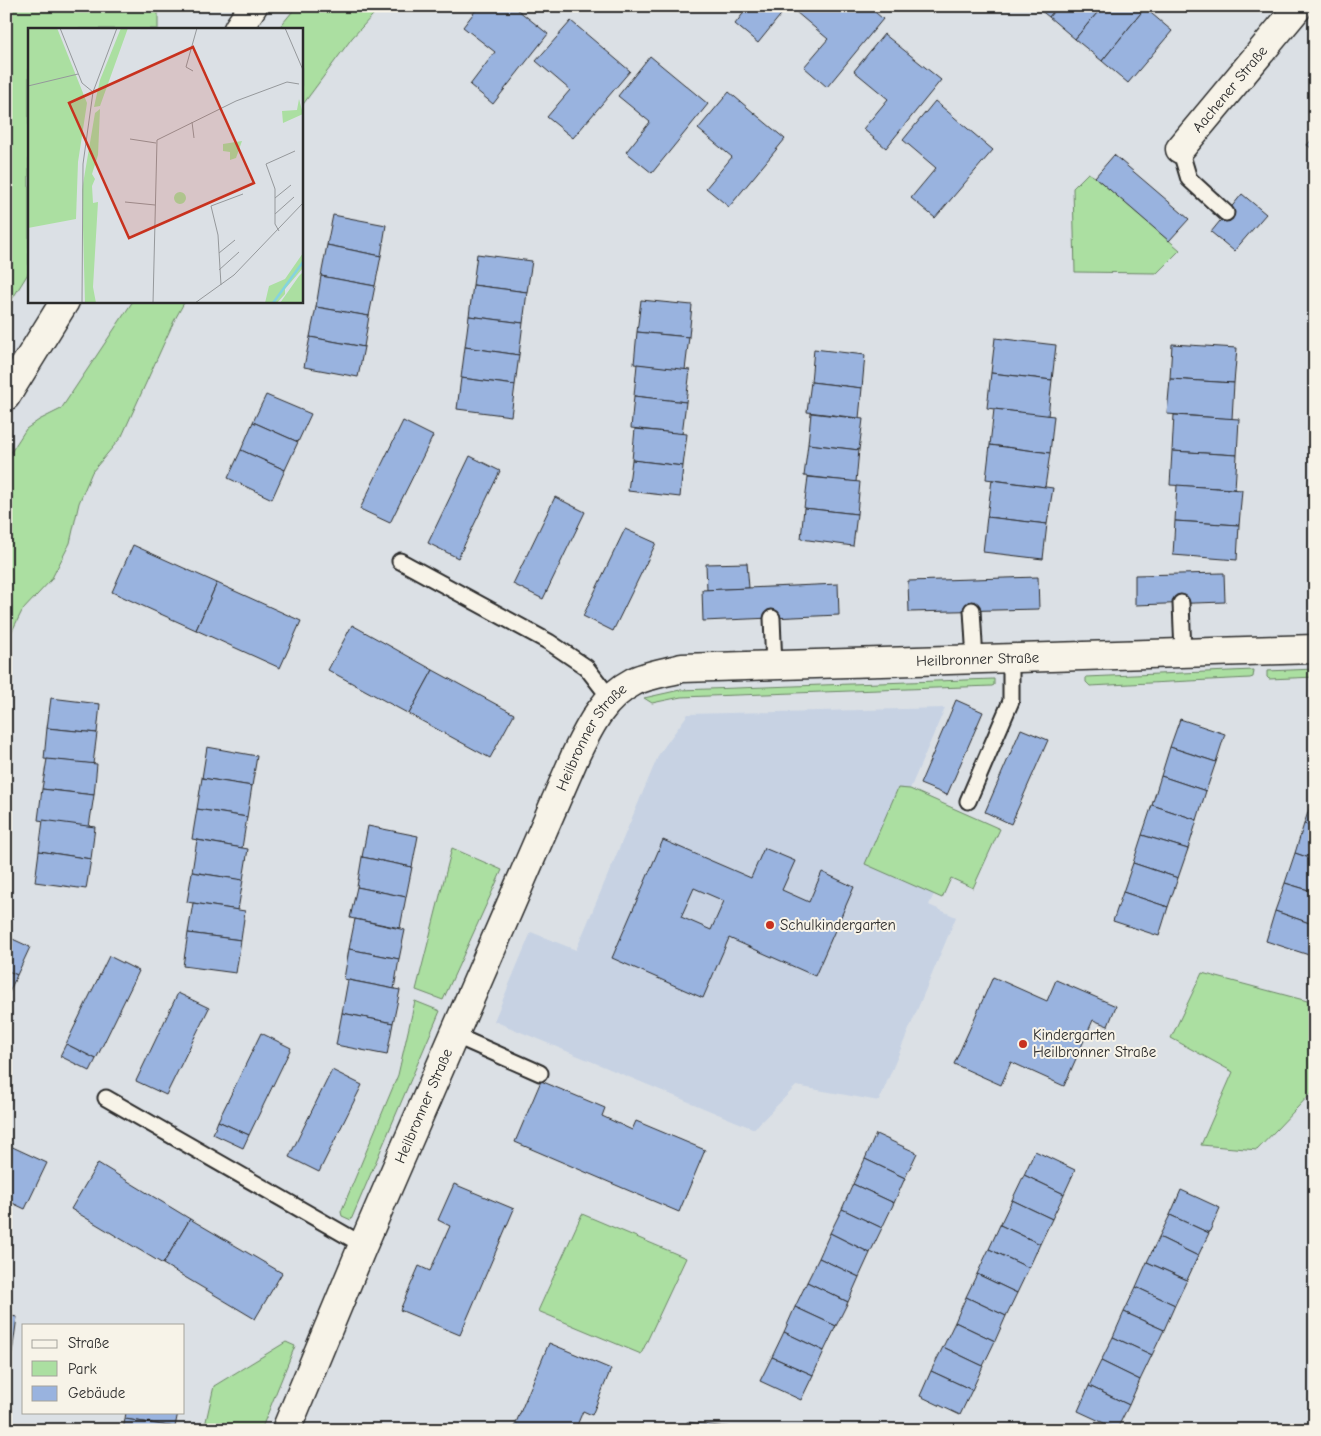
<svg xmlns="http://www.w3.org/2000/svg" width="1321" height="1436" viewBox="0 0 1321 1436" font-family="'Comic Neue',sans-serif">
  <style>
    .built { fill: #c7d2e3 }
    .green { fill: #abdfa1; stroke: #6b8566 }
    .building { fill: #99b3df; stroke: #2b2b2b; fill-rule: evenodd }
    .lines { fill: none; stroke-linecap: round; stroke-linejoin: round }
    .service-casing { stroke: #2b2b2b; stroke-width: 19 }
    .minor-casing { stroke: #2b2b2b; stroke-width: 31 }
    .secondary-casing { stroke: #2b2b2b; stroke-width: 31 }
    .service { stroke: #f7f3e8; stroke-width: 15 }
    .minor { stroke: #f7f3e8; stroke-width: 28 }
    .secondary { stroke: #f7f3e8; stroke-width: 28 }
    .poi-dot { fill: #c8321e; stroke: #f7f3e8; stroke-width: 2 }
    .labels { text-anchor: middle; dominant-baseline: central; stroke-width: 4; stroke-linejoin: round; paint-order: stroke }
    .street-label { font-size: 15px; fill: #2b2b2b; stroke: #f7f3e8 }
    .poi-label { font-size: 15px; fill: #2b2b2b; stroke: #f7f3e8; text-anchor: start }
    .inset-river { fill: none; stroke: #84d4df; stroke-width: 2.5 }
    .inset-road { fill: none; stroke: #95989b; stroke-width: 1 }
    .view { fill: #c8321e; fill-opacity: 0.15; stroke: #c8321e; stroke-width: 2.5 }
    .inset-edge { fill: none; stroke: #2b2b2b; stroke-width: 2.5 }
  </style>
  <rect width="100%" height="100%" fill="#dbe0e5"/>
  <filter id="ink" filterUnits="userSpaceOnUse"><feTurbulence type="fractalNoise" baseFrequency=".02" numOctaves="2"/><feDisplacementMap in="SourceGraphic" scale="10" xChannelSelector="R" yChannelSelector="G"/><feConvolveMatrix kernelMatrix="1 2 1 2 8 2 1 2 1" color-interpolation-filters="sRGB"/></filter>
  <g filter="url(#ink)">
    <!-- built -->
    <polygon class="built" points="945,708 910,789 1000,829 973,888 951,878 942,898 934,894 929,905 956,917 879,1101 796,1086 754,1129 494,1021 531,932 576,950 659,754 688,714"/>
    <!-- green -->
    <g class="green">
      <polygon points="6,6 158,6 158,29 29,29 29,272 6,309"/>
      <polygon points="297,6 381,6 352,38 301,107 301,29 278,29"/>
      <polygon points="1088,173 1095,177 1180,250 1157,273 1075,272 1073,188"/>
      <polygon points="133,301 185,301 174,321 122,436 92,472 79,503 70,543 51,580 22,611 6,643 6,460 26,429 39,420 61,409"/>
      <polygon points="1315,669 1315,677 1269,679 1267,677 1267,671"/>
      <polygon points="1254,670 1253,677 1250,678 1090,686 1086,682 1086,677"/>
      <polygon points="994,679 994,685 992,686 681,697 652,703 644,698 680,690"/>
      <polygon points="898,788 910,789 1000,829 973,888 951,878 942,898 865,864"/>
      <polygon points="452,848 502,870 443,1000 416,990"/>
      <polygon points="1202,973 1315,1003 1315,1089 1257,1150 1201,1145 1233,1072 1171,1038"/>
      <polygon points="415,1001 440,1011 351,1220 342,1216 341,1212 398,1075"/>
      <polygon points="582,1214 686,1258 641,1354 538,1311"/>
      <polygon points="286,1342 295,1346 261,1430 204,1430 214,1386"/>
    </g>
    <!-- building -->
    <g class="building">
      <polygon points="479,6 513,6 548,34 493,104 470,85 495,52 463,27"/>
      <polygon points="749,6 788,6 758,43 735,24"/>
      <polygon points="801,6 868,6 883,19 827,87 804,67 828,39 796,12"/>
      <polygon points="1035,6 1058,6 1049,17"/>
      <polygon points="1058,6 1103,6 1075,39 1049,17"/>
      <polygon points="1103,6 1143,6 1145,8 1102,61 1075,39"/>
      <polygon points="1145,8 1172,31 1128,83 1102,61"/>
      <polygon points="571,21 630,71 573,138 547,117 570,90 536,61"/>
      <polygon points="884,34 941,80 886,148 863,129 888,99 854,71"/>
      <polygon points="650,56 708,104 652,173 626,152 650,122 618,96"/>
      <polygon points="729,92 785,139 729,207 706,188 732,157 698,129"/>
      <polygon points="935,101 993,150 935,218 911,198 936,168 903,140"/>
      <polygon points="1315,136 1315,151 1307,145"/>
      <polygon points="1114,155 1189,219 1169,241 1095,177"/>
      <polygon points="1242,194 1266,214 1234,251 1211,232"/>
      <polygon points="333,215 386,225 381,256 327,245"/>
      <polygon points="327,245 381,256 375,286 321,276"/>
      <polygon points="477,254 532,261 527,292 473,285"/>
      <polygon points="321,276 375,286 369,316 316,307"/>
      <polygon points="473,285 527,292 523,323 469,316"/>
      <polygon points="641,300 692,305 689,337 637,332"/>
      <polygon points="316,307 369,316 364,347 310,337"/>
      <polygon points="469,316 523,323 519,355 465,347"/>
      <polygon points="637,332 689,337 685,370 634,364"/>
      <polygon points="310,337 364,347 358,377 304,367"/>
      <polygon points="995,338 1056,345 1052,380 991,373"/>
      <polygon points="1172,344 1237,348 1234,383 1170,379"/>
      <polygon points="465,347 519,355 515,385 461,378"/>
      <polygon points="814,349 865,355 862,388 811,382"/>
      <polygon points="637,364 690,370 686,402 634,396"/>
      <polygon points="991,373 1052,380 1048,416 987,408"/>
      <polygon points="461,378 515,385 511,416 457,409"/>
      <polygon points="1170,379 1234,383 1232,419 1167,414"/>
      <polygon points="811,382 862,388 859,418 807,412"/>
      <polygon points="266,395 311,414 298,442 253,422"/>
      <polygon points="634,396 686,402 682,434 631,428"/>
      <polygon points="994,409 1054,416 1050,453 990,445"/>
      <polygon points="811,413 863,419 859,450 808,444"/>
      <polygon points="1174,415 1239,419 1237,455 1172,451"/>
      <polygon points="403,421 433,436 390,523 360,509"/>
      <polygon points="253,422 298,442 285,470 241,450"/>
      <polygon points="635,429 687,434 683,466 632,460"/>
      <polygon points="808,444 859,450 856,482 804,476"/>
      <polygon points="990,445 1050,453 1045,487 986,479"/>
      <polygon points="241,450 285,470 272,499 228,478"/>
      <polygon points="1172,451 1237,455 1235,489 1170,485"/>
      <polygon points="470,456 500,471 458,558 428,543"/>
      <polygon points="632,460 683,466 680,497 628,491"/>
      <polygon points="808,477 860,482 857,514 804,508"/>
      <polygon points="992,480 1053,488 1047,524 987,517"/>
      <polygon points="1177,485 1242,490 1239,525 1175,521"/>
      <polygon points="555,497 585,512 543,599 513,584"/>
      <polygon points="804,508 857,514 853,546 801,539"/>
      <polygon points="987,517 1047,524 1043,559 983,552"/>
      <polygon points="1175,521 1239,525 1237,560 1173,555"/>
      <polygon points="625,529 656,543 613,631 583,616"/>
      <polygon points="133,545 217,583 196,630 112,592"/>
      <polygon points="747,563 749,588 707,590 706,564"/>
      <polygon points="1224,573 1225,602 1135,605 1135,575"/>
      <polygon points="1038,577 1039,609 909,612 908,581"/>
      <polygon points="217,583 301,621 280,668 196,630"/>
      <polygon points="838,584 839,615 703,621 702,590"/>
      <polygon points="352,625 433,670 409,714 328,670"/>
      <polygon points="433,670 514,714 490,758 409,714"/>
      <polygon points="51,698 100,704 97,733 47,728"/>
      <polygon points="956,700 983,712 947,795 920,784"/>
      <polygon points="1180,719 1225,734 1216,762 1170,747"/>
      <polygon points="47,728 97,733 93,764 44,759"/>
      <polygon points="1021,729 1048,740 1011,824 985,812"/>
      <polygon points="207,747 257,756 252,786 202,778"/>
      <polygon points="1170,747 1216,762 1206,791 1161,776"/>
      <polygon points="47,759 97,764 94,795 42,789"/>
      <polygon points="1161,776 1206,791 1197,820 1152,805"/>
      <polygon points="202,778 252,786 247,817 197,809"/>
      <polygon points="42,789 94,795 89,827 38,820"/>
      <polygon points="1314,795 1315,795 1315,827 1304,824"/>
      <polygon points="1152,805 1197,820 1188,849 1142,835"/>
      <polygon points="197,809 247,817 242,848 192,839"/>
      <polygon points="43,820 95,827 91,859 39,851"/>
      <polygon points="1304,824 1315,827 1315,860 1295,853"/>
      <polygon points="368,826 418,836 412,867 362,857"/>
      <polygon points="1142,835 1188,849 1178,878 1133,863"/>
      <polygon points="197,840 248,849 243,880 192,872"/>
      <path d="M 663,840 L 751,878 L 764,848 L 795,861 L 782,890 L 809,902 L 822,872 L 854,887 L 815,976 L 729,938 L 703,998 L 612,958 ZM 694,888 L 724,901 L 711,930 L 681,917 Z"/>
      <polygon points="39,851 91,859 86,889 35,882"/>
      <polygon points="1295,853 1315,860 1315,892 1285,883"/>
      <polygon points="362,857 412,867 406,897 357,887"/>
      <polygon points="1133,863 1178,878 1168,907 1123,892"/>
      <polygon points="192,872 243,880 238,910 187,902"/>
      <polygon points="1285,883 1315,892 1315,925 1275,911"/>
      <polygon points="357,887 406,897 400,928 350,918"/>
      <polygon points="1123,892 1168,907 1159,936 1113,921"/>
      <polygon points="193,903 245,911 241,940 188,933"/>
      <polygon points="1275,911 1315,925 1315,957 1266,941"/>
      <polygon points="355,919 405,930 399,959 349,949"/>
      <polygon points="188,933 241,940 236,973 183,966"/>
      <polygon points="6,936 30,947 17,975 6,970"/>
      <polygon points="349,949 399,959 394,989 344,979"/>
      <polygon points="109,956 139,971 96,1059 66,1044"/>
      <polygon points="6,970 17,975 6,999"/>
      <polygon points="993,977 1047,1001 1056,980 1116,1006 1108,1026 1093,1020 1064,1086 1011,1062 1001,1085 954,1064"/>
      <polygon points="348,980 400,990 393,1023 342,1013"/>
      <polygon points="178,993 209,1008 166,1095 136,1081"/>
      <polygon points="342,1013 393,1023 387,1055 336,1045"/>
      <polygon points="261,1033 291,1048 249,1135 218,1121"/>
      <polygon points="66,1044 96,1059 90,1071 60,1056"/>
      <polygon points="332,1070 362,1085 319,1172 289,1157"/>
      <polygon points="541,1081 605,1108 602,1116 632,1130 636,1121 705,1150 679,1212 515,1142"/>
      <polygon points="218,1121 249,1135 243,1148 213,1134"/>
      <polygon points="876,1134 917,1153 905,1178 865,1159"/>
      <polygon points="6,1144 47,1163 25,1209 6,1200"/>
      <polygon points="1035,1151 1075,1170 1064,1194 1024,1175"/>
      <polygon points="865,1159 905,1178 894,1203 853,1184"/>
      <polygon points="98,1163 190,1219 163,1264 71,1209"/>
      <polygon points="1024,1175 1064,1194 1052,1219 1012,1200"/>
      <polygon points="454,1184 514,1209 460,1335 400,1310 419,1266 430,1271 450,1226 438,1220"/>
      <polygon points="853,1184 894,1203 882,1228 842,1209"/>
      <polygon points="1181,1190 1220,1208 1209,1233 1170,1215"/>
      <polygon points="1012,1200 1052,1219 1040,1244 1000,1225"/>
      <polygon points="842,1209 882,1228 870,1253 830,1233"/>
      <polygon points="1170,1215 1209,1233 1198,1256 1159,1237"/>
      <polygon points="190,1219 282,1273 255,1319 163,1264"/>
      <polygon points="1000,1225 1040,1244 1029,1268 989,1249"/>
      <polygon points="830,1233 870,1253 859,1277 819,1258"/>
      <polygon points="1159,1237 1198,1256 1187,1280 1147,1262"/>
      <polygon points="989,1249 1029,1268 1017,1293 977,1274"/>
      <polygon points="819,1258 859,1277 848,1302 807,1282"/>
      <polygon points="1147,1262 1187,1280 1175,1305 1136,1287"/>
      <polygon points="977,1274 1017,1293 1006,1316 966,1297"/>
      <polygon points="807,1282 848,1302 836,1326 795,1307"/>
      <polygon points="1136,1287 1175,1305 1164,1330 1124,1312"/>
      <polygon points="966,1297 1006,1316 995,1341 955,1322"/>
      <polygon points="795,1307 836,1326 824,1351 784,1332"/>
      <polygon points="1124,1312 1164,1330 1152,1355 1113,1337"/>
      <polygon points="6,1315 17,1317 13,1346 6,1345"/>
      <polygon points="955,1322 995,1341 983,1366 943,1347"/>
      <polygon points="784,1332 824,1351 813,1375 772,1357"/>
      <polygon points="1113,1337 1152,1355 1140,1380 1101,1361"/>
      <polygon points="549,1343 611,1369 592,1415 583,1411 575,1430 513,1430"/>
      <polygon points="6,1345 13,1346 8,1375 6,1375"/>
      <polygon points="943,1347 983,1366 972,1390 931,1371"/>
      <polygon points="772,1357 813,1375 801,1400 760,1381"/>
      <polygon points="1101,1361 1140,1380 1129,1405 1089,1386"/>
      <polygon points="931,1371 972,1390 960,1415 920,1396"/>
      <polygon points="1089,1386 1129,1405 1117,1429 1078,1411"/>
      <polygon points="126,1412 178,1412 175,1427 125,1419"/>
      <polygon points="125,1419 175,1427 175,1430 123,1430"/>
      <polygon points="687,1422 742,1429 742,1430 686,1430"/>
    </g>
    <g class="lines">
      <!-- service casing -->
      <g class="service-casing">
        <g id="service">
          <polyline points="1180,149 1189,179 1226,213"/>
          <polyline points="400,561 549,642 586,667 610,698"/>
          <polyline points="1181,603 1183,653"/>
          <polyline points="972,610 975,660"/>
          <polyline points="772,618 774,666"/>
          <polyline points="968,801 1011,701 1011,659"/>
          <polyline points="454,1035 540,1073"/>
          <polyline points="106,1098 363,1245"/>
        </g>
      </g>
      <!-- minor casing -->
      <g class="minor-casing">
        <g id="minor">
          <path id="s1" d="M 1180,149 L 1299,6"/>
          <path id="s2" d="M 286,1430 L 363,1245 L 576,754 C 590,725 604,697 633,682 C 646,675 668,672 682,668 L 1315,649"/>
        </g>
      </g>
      <!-- secondary casing -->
      <g class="secondary-casing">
        <g id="secondary">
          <polyline points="238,29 253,6"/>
          <polyline points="6,396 65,301"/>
        </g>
      </g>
      <!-- service -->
      <use href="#service" class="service"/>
      <!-- minor -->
      <use href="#minor" class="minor"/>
      <!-- secondary -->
      <use href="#secondary" class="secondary"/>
    </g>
  </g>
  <!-- markers -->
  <g class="poi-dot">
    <circle cx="770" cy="925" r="5"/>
    <circle cx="1023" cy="1044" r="5"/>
  </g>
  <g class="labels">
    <!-- street labels -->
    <g class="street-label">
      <text stroke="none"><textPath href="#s1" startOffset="78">Aachener Straße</textPath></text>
      <text stroke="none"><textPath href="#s2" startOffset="1176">Heilbronner Straße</textPath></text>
      <text stroke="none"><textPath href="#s2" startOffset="758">Heilbronner Straße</textPath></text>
      <text stroke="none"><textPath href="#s2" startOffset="352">Heilbronner Straße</textPath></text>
    </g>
    <!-- poi labels -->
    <g class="poi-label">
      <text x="780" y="925">Schulkindergarten</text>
      <text x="1033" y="1035">Kindergarten<tspan x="1033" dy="17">Heilbronner Straße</tspan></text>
    </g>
  </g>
  <!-- overview -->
  <g transform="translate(28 28)">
    <rect width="275" height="275" fill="#dbe0e5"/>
    <path d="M 0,0 L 29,0 L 59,75 L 50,134 L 48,191 L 0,200 ZM 93,0 L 100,0 L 72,78 L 66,79 L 72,52 ZM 271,71 L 275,86 L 255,95 L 254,83 L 269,82 ZM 72,81 L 70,127 L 64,146 L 67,151 L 64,158 L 65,175 L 70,174 L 65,259 L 68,275 L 57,275 L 54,162 L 67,85 ZM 214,113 L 208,130 L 202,132 L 202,124 L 195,123 L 195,116 ZM146 170a6 6 0 1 1 12 0a6 6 0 1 1-12 0ZM 275,225 L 275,240 L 257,261 L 257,266 L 249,275 L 237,275 L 241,258 L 257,251 ZM 275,244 L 275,275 L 252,275 L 271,248 Z" fill="#abdfa1"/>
    <path class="inset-river" d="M 245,275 L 275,234"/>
    <path class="inset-road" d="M 32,0 L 54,55 L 65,64M 257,0 L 275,42M 165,43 L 158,39 L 169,0M 0,58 L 50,46M 164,94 L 166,110M 102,111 L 128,115M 247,170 L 263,157M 97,174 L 127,177M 247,186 L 266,169M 251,203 L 247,196 L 247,161 L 238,136 L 267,123M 191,225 L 207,212M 191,242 L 211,224M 193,257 L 190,207 L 183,178 L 215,166M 54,275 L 55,136 L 65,64 L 89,0M 125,275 L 129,112 L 208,73 L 259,54 L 271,56M 167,275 L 206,247 L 275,175"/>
    <path class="view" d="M 165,19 L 226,155 L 101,210 L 41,75 Z"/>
    <rect width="275" height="275" class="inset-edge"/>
  </g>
  <!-- margin -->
  <rect width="1321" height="1436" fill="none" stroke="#f7f3e8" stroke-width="25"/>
  <rect x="12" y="12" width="1296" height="1411" fill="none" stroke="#2b2b2b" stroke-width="2" filter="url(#ink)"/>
  <!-- legend -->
  <rect x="22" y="1324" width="162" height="90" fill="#f7f3e8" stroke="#a5a39c"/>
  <rect x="32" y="1340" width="25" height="8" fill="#f7f3e8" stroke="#a5a39c"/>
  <text x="68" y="1348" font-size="15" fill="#2b2b2b">Straße</text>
  <rect x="32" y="1361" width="25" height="15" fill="#abdfa1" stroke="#a5a39c"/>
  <text x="68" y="1374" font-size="15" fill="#2b2b2b">Park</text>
  <rect x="32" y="1386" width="25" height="15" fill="#99b3df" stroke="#a5a39c"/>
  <text x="68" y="1398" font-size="15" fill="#2b2b2b">Gebäude</text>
</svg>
